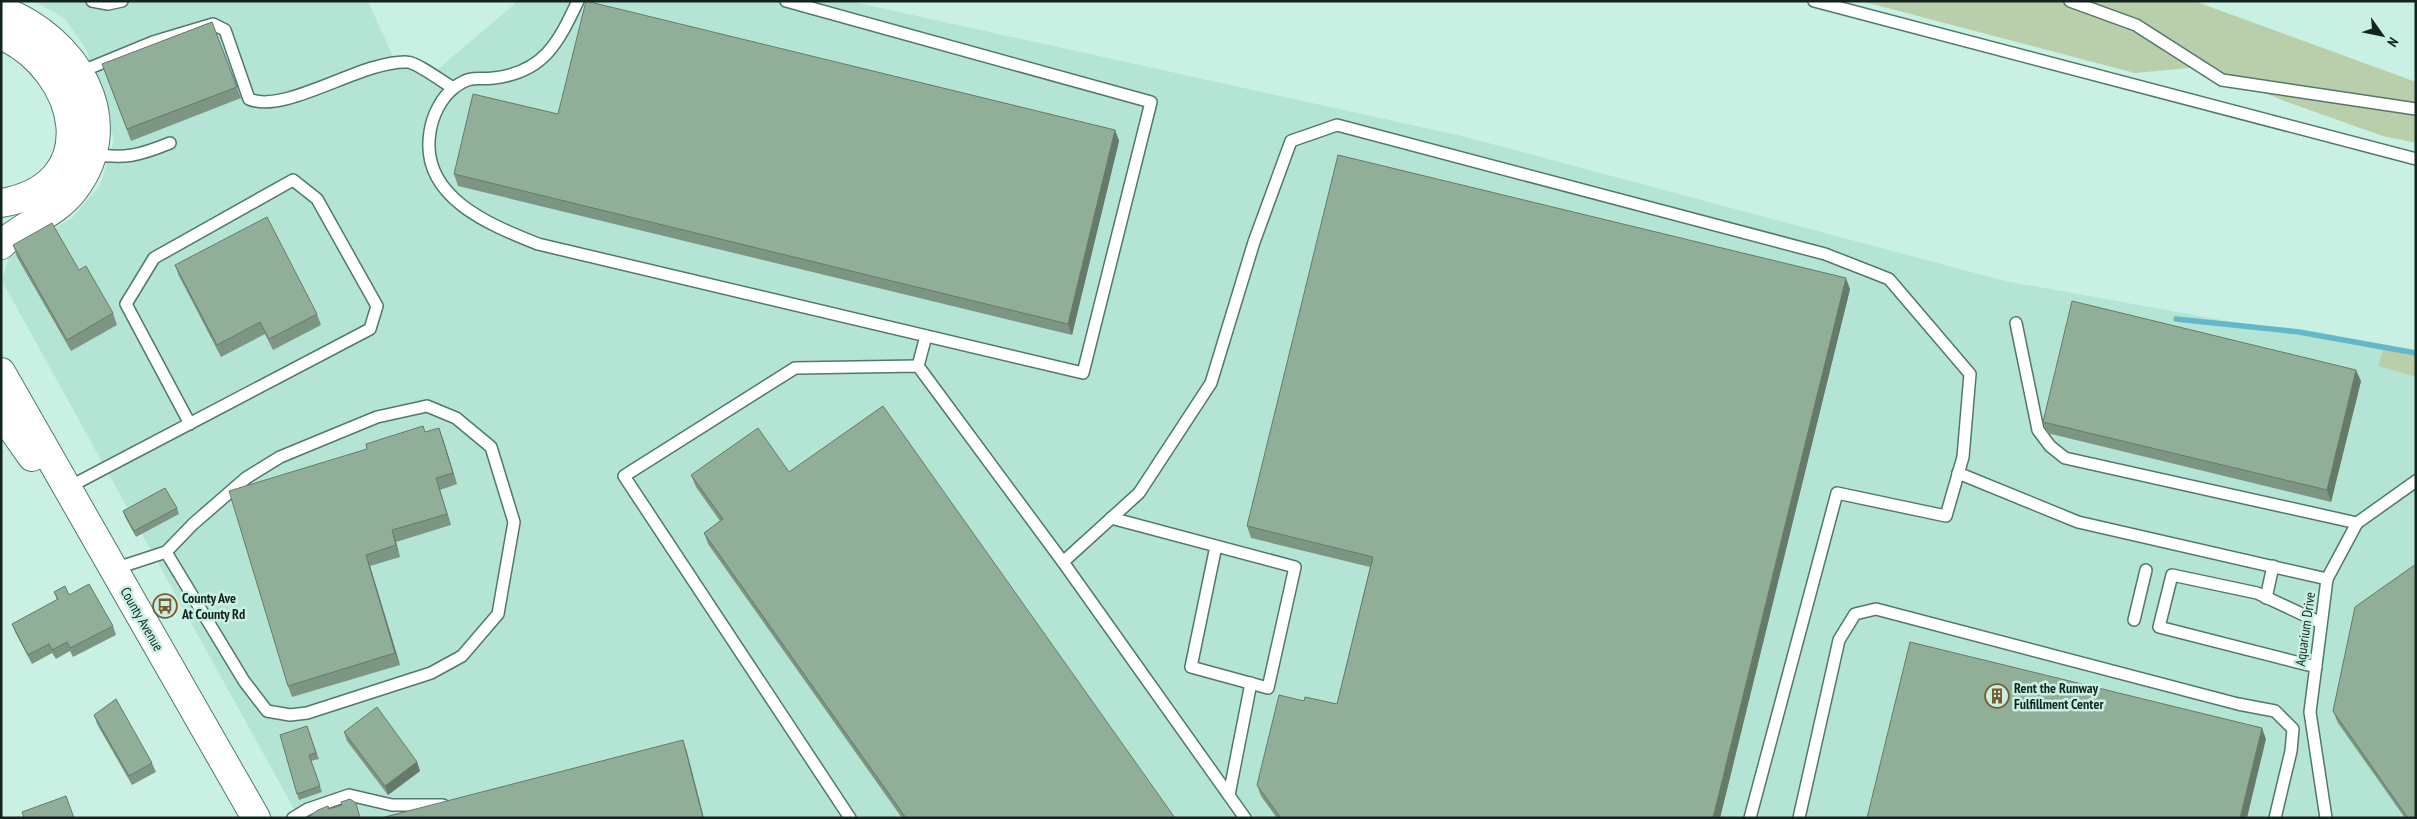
<svg xmlns="http://www.w3.org/2000/svg" width="2417" height="819" viewBox="0 0 2417 819" font-family="'PT Sans Narrow',sans-serif">
  <style>
    .built { fill: #b4e5d4 }
    .grass { fill: #b9ceaa }
    .lines { fill: none; stroke-linecap: round; stroke-linejoin: round }
    .stream { stroke: #63b7c8; stroke-width: 5.5 }
    .service-casing { stroke: #52776b; stroke-width: 14 }
    .secondary-casing { stroke: #52776b; stroke-width: 30 }
    .service { stroke: #fff; stroke-width: 11 }
    .secondary { stroke: #fff; stroke-width: 28 }
    .wall { fill: #7d9683 }
    .shaded-wall { fill: #667a6a }
    .building { fill: #91af98; stroke: #667a6a }
    .labels { text-anchor: middle; dominant-baseline: central; stroke-width: 5; stroke-linejoin: round; paint-order: stroke }
    .poi-label { font-size: 14px; font-weight: bold; fill: #13231e; stroke: #c8f1e3; text-anchor: start }
    .street-label { font-size: 14px; fill: #13231e; stroke: #c8f1e3 }
  </style>
  <rect width="100%" height="100%" fill="#c8f1e3"/>
  <!-- built -->
  <polygon class="built" points="34,1 368,1 395,61 431,75 518,1 849,1 1462,136 2005,281 2383,349 2378,366 2416,377 2416,818 299,818 2,281 9,256 72,218 100,185 114,139 86,49 64,18"/>
  <!-- grass -->
  <g class="grass">
    <polygon points="1861,1 2194,1 2416,82 2416,143 2383,136 2287,102 2200,67 2135,73"/>
    <polygon points="2383,349 2416,354 2416,377 2378,366"/>
  </g>
  <g class="lines">
    <!-- stream -->
    <polyline class="stream" points="2176,319 2299,332 2416,353"/>
    <!-- service casing -->
    <g class="service-casing">
      <g id="service">
        <polyline points="92,1 108,4 122,1"/>
        <path d="M 578,1 C 558,43 544,72 494,78 C 476,80 471,75 455,87 C 441,97 432,117 430,132 C 419,197 490,225 538,244 L 1083,373 L 1151,102 L 786,1"/>
        <polyline points="1814,1 2416,159"/>
        <polyline points="2070,1 2136,25 2222,80 2416,109"/>
        <path d="M 80,72 L 153,42 L 213,24 L 225,30 L 249,99 C 285,115 362,60 407,62 C 416,62 443,82 453,88"/>
        <path d="M 91,154 C 125,159 138,156 170,143"/>
        <polyline points="2016,323 2038,430 2050,446 2065,458 2357,523"/>
        <polyline points="918,366 926,336"/>
        <polyline points="1958,473 2078,522 2327,579"/>
        <polyline points="67,488 370,329 377,306 317,199 293,180 154,258 126,304 190,424"/>
        <polyline points="1111,518 1295,567 1268,688 1191,667 1216,546"/>
        <polyline points="1063,562 1139,493 1211,383 1254,242 1291,141 1337,125 1825,254 1889,279 1970,374 1963,457 1946,516 1837,493 1750,818"/>
        <polyline points="114,569 166,552 244,681 267,711 290,715 307,713 431,673 462,656 498,614 514,522 491,447 456,418 427,406 377,417 280,457 246,478 193,524 166,552"/>
        <polyline points="2266,598 2273,566"/>
        <polyline points="2134,620 2146,570"/>
        <polyline points="2316,667 2159,627 2172,575 2257,593 2321,623"/>
        <polyline points="1229,795 1251,683"/>
        <polyline points="293,818 308,809 349,795 392,805 443,805"/>
        <polyline points="850,818 624,476 795,368 918,366 1063,562 1245,818"/>
        <polyline points="1799,818 1839,640 1855,614 1876,609 2238,704 2275,711 2293,729 2291,751 2275,818"/>
        <polyline points="2326,818 2310,712 2327,579 2357,523 2416,481"/>
      </g>
    </g>
    <!-- secondary casing -->
    <g class="secondary-casing">
      <g id="secondary">
        <path d="M 1,10 C 74,37 128,119 74,190 C 55,215 23,224 1,245"/>
        <path d="M 1,35 C 81,71 106,186 1,203"/>
        <polyline points="1,372 256,818"/>
        <polyline points="1,413 32,457"/>
      </g>
    </g>
    <!-- service -->
    <use href="#service" class="service"/>
    <!-- secondary -->
    <use href="#secondary" class="secondary"/>
  </g>
  <!-- wall -->
  <g class="wall">
    <polygon points="212,22 241,98 131,141 102,64"/>
    <polygon points="1115,130 1119,141 1072,335 458,186 454,174"/>
    <polygon points="13,245 79,270 113,313 117,325 71,351 17,257"/>
    <polygon points="175,265 317,314 321,325 273,350 265,334 221,357 179,276"/>
    <polygon points="1850,289 1720,818 1277,818 1261,796 1257,785 1304,701 1337,704 1370,567 1251,538 1247,526"/>
    <polygon points="2361,381 2331,502 2047,433 2043,422"/>
    <polygon points="425,432 443,439 457,484 440,490 451,525 396,542 400,557 370,566 400,665 292,697 288,686"/>
    <polygon points="789,472 1175,818 902,818 708,544 704,533 720,521 696,487 691,475"/>
    <polygon points="177,508 179,514 136,537 125,517 123,511"/>
    <polygon points="54,592 69,595 113,626 116,635 73,657 70,651 56,659 52,653 32,664 15,632 12,624 57,600"/>
    <polygon points="2333,711 2416,818 2405,818 2338,723"/>
    <polygon points="94,715 152,763 156,772 132,785 97,724"/>
    <polygon points="307,726 319,759 311,761 322,792 299,800 297,794"/>
    <polygon points="344,732 417,762 420,771 388,795 347,741"/>
  </g>
  <!-- shaded-wall -->
  <g class="shaded-wall">
    <polygon points="1115,130 1119,141 1072,335 1068,324"/>
    <polygon points="1846,278 1850,289 1720,818 1713,818"/>
    <polygon points="2356,370 2361,381 2331,502 2327,490"/>
    <polygon points="439,428 443,439 457,484 453,473"/>
    <polygon points="436,478 440,490 451,525 447,514"/>
    <polygon points="392,530 396,542 400,557 396,545"/>
    <polygon points="366,555 370,566 400,665 395,653"/>
    <polygon points="2262,728 2266,739 2247,818 2240,818"/>
    <polygon points="683,740 687,752 704,818 703,818"/>
    <polygon points="417,762 420,771 388,795 385,786"/>
  </g>
  <!-- building -->
  <g class="building">
    <polygon points="586,1 1115,130 1068,324 454,174 473,94 558,114"/>
    <polygon points="212,22 237,87 127,129 102,64"/>
    <polygon points="1338,155 1846,278 1713,818 1321,818 1317,817 1317,818 1281,818 1257,785 1279,695 1304,701 1305,697 1337,704 1373,557 1247,526"/>
    <polygon points="267,217 317,314 269,339 260,322 217,345 175,265"/>
    <polygon points="52,223 79,270 86,266 113,313 67,340 13,245"/>
    <polygon points="2072,301 2356,370 2327,490 2043,422"/>
    <polygon points="883,406 1175,818 906,818 704,533 723,519 691,475 758,428 789,472"/>
    <polygon points="423,426 425,432 439,428 453,473 436,478 447,514 392,530 396,545 366,555 395,653 288,686 229,491 367,449 366,444"/>
    <polygon points="165,488 177,508 134,531 123,511"/>
    <polygon points="2416,564 2416,818 2408,818 2333,711 2355,607"/>
    <polygon points="89,584 113,626 70,648 67,642 52,650 49,644 28,655 12,624 58,599 54,592 65,586 69,595"/>
    <polygon points="1910,642 2262,728 2240,818 1867,818"/>
    <polygon points="116,699 152,763 129,776 94,715"/>
    <polygon points="377,707 417,762 385,786 344,732"/>
    <polygon points="307,726 316,753 309,755 320,786 297,794 280,735"/>
    <polygon points="683,740 703,818 381,818"/>
    <polygon points="66,796 74,818 24,818 22,812"/>
    <polygon points="350,799 356,803 360,818 307,818 318,810 328,806 329,809 342,805 341,802"/>
  </g>
  <!-- icons -->
  <defs>
    <g id="bus-ring" transform="scale(1.25)"><circle r="9.5" fill="#c8f1e3" stroke="#7a5a30" stroke-width="1.5"/><path d="M-5-6H5V4H4V6H2V4H-2V6H-4V4H-5ZM-3.5-4V0h7V-4ZM-3.5 1.2v1.5H-2V1.2ZM2 1.2v1.5H3.5V1.2Z" fill="#7a5a30"/></g>
    <g id="building-ring" transform="scale(1.25)"><circle r="9.5" fill="#c8f1e3" stroke="#7a5a30" stroke-width="1.5"/><path d="M-4-6H4V6H1V3H-1V6H-4ZM-2.5-4.3h1.7v1.8h-1.7ZM.8-4.3h1.7v1.8H.8ZM-2.5-1h1.7V.8h-1.7ZM.8-1h1.7V.8H.8Z" fill="#7a5a30"/></g>
  </defs>
  <g fill-rule="evenodd">
    <use href="#bus-ring" x="165" y="606"/>
    <use href="#building-ring" x="1997" y="696"/>
  </g>
  <g class="labels">
    <!-- poi labels -->
    <g class="poi-label">
      <text x="182" y="598">County Ave<tspan x="182" dy="16">At County Rd</tspan></text>
      <text x="2014" y="688">Rent the Runway<tspan x="2014" dy="16">Fulfillment Center</tspan></text>
    </g>
    <!-- street labels -->
    <g class="street-label">
      <text transform="translate(142 619) rotate(60)">County Avenue</text>
      <text transform="translate(2305 629) rotate(-82)">Aquarium Drive</text>
    </g>
  </g>
  <!-- border -->
  <rect width="2417" height="819" fill="none" stroke="#13231e" stroke-width="5"/>
  <!-- north arrow -->
  <g transform="translate(2382 35) rotate(123)" stroke="#c8f1e3" stroke-width="4" paint-order="stroke">
  <path d="M0-4L9 19L0 12L-9 19Z" fill="#13231e"/>
  <text y="-8" font-size="14" font-weight="bold" text-anchor="middle" fill="#13231e">N</text>
  </g>
</svg>
